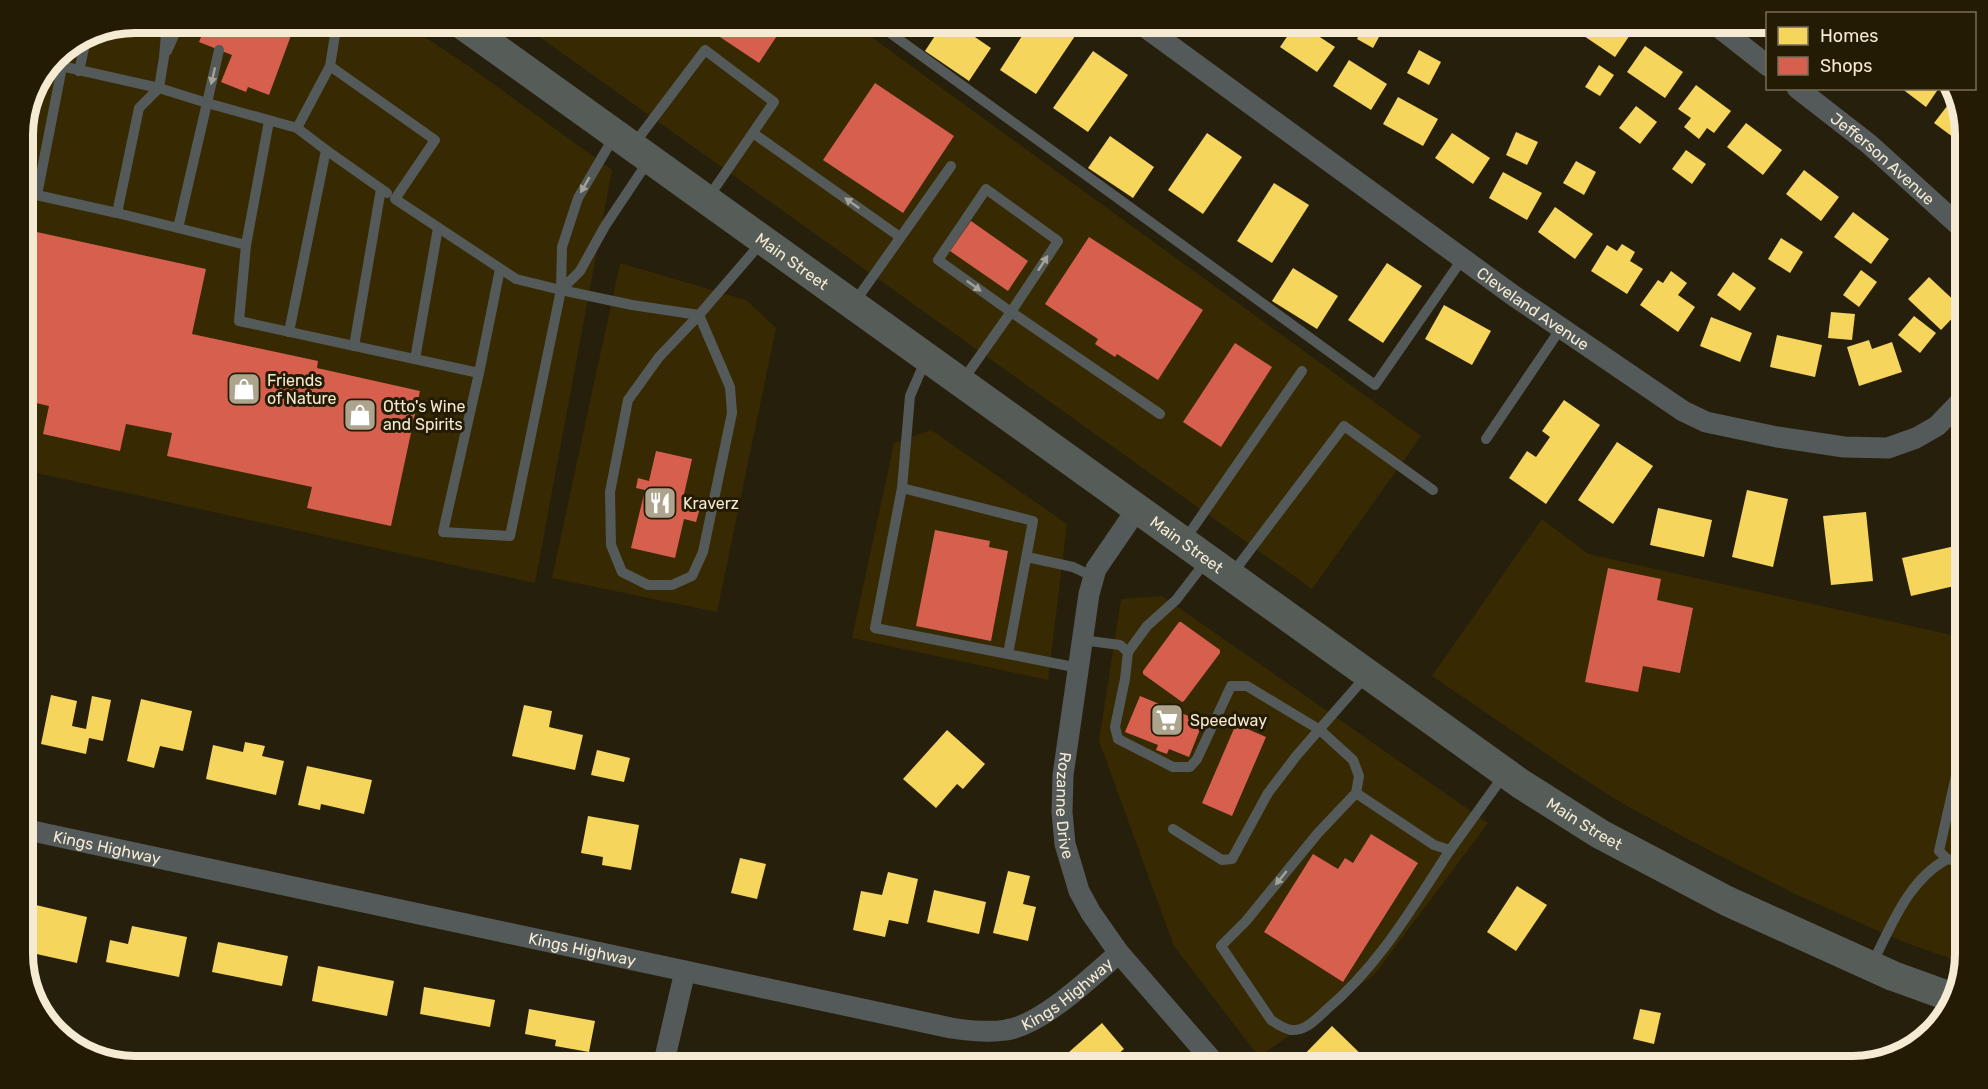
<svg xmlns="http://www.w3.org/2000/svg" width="1988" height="1089" viewBox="0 0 1988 1089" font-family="Rubik,sans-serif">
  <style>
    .built { fill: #372a02 }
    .homes { fill: #f6d55c }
    .shops { fill: #d6604d }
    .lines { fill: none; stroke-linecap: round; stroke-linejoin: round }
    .service { stroke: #545a59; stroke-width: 10 }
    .minor { stroke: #545a59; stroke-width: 21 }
    .secondary { stroke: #565c58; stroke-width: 30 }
    .oneway { fill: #a4a296 }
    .labels { text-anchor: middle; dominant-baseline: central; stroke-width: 6; stroke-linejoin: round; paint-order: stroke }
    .street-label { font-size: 16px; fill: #f5ebd3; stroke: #241b04 }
    .poi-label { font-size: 16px; fill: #f5ebd3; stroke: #241b04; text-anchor: start }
    .rim { fill: none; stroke: #f5ebd3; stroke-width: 8 }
  </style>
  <rect width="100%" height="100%" fill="#261f0c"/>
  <!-- built -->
  <g class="built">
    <polygon points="135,22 404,23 470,67 612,170 535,583 23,470 23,128 56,55 92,31"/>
    <polygon points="520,23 852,23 1421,436 1312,589"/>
    <polygon points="620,263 746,300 776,328 717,612 552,578"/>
    <polygon points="931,430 1067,524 1048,680 852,638 894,443"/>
    <polygon points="1542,519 1588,554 1965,638 1965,954 1963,963 1901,941 1793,893 1691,841 1620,802 1576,774 1432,676"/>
    <polygon points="1162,596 1488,823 1374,975 1259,1057 1174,946 1099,741 1121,599"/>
  </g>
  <!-- homes -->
  <g class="homes">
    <polygon points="944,22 953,22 991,48 969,81 925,51"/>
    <polygon points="1031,22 1055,22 1075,36 1036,94 1000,70"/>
    <polygon points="1246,22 1276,22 1269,35"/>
    <polygon points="1297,22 1335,47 1317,72 1280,47"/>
    <polygon points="1366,22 1379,22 1385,26 1373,48 1357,39"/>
    <polygon points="1584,22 1617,22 1632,32 1615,57 1578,32"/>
    <polygon points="1645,46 1683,72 1665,98 1627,72"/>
    <polygon points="1419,50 1441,62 1429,85 1407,73"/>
    <polygon points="1093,51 1128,75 1088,132 1053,108"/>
    <polygon points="1349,60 1387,84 1371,110 1333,86"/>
    <polygon points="1599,65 1614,75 1600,96 1585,87"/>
    <polygon points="1696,85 1731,111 1714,133 1707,128 1699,139 1684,127 1691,118 1678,109"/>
    <polygon points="1901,88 1939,88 1926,107"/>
    <polygon points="1398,97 1438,119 1423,146 1383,124"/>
    <polygon points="1954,97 1957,99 1965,128 1965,146 1934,123"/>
    <polygon points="1636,106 1657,122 1640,144 1619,128"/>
    <polygon points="1746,123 1782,150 1763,175 1727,147"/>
    <polygon points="1516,132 1538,142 1527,165 1506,155"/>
    <polygon points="1207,133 1242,157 1203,214 1168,190"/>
    <polygon points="1452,133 1490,158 1473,184 1435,158"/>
    <polygon points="1110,136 1154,167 1133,198 1088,168"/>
    <polygon points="1686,150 1706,164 1692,184 1672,169"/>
    <polygon points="1576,161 1596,172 1584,195 1563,183"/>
    <polygon points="1804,170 1839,197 1821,221 1786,194"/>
    <polygon points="1503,172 1542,193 1527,220 1489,198"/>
    <polygon points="1274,183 1309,205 1272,263 1237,241"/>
    <polygon points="1555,207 1593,234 1575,259 1538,232"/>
    <polygon points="1853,212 1889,239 1871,264 1834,237"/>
    <polygon points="1781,238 1803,252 1790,273 1768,259"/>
    <polygon points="1622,244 1635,252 1630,261 1643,269 1627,294 1591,271 1607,245 1617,251"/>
    <polygon points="1387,263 1422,286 1383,343 1348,320"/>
    <polygon points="1293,268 1338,296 1317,329 1272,301"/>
    <polygon points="1861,270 1877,282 1859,307 1843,295"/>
    <polygon points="1671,271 1687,283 1678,295 1695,307 1678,332 1640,305 1658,280 1663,283"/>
    <polygon points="1733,272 1756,288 1740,311 1717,295"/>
    <polygon points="1929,277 1962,308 1941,330 1908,299"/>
    <polygon points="1444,305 1491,331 1472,365 1425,339"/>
    <polygon points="1831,312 1855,314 1852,340 1828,338"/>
    <polygon points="1914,316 1936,333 1920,353 1898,335"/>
    <polygon points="1711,317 1752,333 1740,362 1700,346"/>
    <polygon points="1777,335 1822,345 1815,377 1770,367"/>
    <polygon points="1869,340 1872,349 1892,342 1902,372 1859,386 1847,347"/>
    <polygon points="1564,400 1600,425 1546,504 1509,478 1527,451 1536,457 1550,437 1542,431"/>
    <polygon points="1617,442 1653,466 1613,524 1578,500"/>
    <polygon points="1965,481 1965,513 1952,488"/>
    <polygon points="1747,490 1788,499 1773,567 1732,557"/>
    <polygon points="1658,508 1712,520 1704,557 1650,545"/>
    <polygon points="1866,512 1873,581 1831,585 1823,516"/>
    <polygon points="1955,546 1963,584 1911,596 1902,558"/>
    <polygon points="23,645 30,647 24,676 23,676"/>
    <polygon points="51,695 77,701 72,726 86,729 92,696 111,700 103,741 89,738 86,754 41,744"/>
    <polygon points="141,699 192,711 183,751 160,746 154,768 127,761"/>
    <polygon points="524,705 552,711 549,727 583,735 575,770 512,756"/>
    <polygon points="947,730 985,764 963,789 957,784 936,808 903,779"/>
    <polygon points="245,742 265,746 262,756 284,761 276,795 206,779 213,745 243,752"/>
    <polygon points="597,750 630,758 624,782 591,775"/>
    <polygon points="307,766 372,780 364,814 321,804 320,810 298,805"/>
    <polygon points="588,816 639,825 631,870 602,865 603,857 581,853"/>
    <polygon points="740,858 766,864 757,899 731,893"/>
    <polygon points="1008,871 1030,876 1023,904 1036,907 1028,941 993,933"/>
    <polygon points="888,872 918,879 908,924 889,920 885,937 853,930 861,891 882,895"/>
    <polygon points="1517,886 1547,905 1516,951 1487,932"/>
    <polygon points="934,890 986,902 979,934 927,922"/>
    <polygon points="23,902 87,917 77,963 23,951"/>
    <polygon points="132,926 187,937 179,977 106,962 110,940 128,944"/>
    <polygon points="218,942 288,956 282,986 212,972"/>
    <polygon points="318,966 394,981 387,1016 312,1001"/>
    <polygon points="424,987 495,1000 490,1027 420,1014"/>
    <polygon points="529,1009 595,1021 589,1052 555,1046 556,1040 525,1034"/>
    <polygon points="1640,1009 1661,1013 1654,1044 1633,1039"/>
    <polygon points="1102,1023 1124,1049 1104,1066 1067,1066 1061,1059"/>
    <polygon points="1332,1026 1368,1061 1362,1066 1298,1066 1295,1064"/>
    <polygon points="1757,1060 1784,1065 1784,1066 1755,1066"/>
  </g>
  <!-- shops -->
  <g class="shops">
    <polygon points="207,22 238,34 242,22 296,22 269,95 248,87 246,92 221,82 232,55 199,42"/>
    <polygon points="729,22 786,22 759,63 720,37"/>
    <polygon points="875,83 954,136 903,213 823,160"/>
    <polygon points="971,221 1028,261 1008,291 950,251"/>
    <polygon points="23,229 206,269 192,334 318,361 317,368 420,391 391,526 307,508 312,487 167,456 172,433 126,424 120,451 43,434 49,406 23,400"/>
    <polygon points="1089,237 1203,310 1158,380 1117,354 1115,357 1095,344 1098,339 1045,304"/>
    <polygon points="1235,343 1272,367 1221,447 1183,422"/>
    <polygon points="656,451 692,459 682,503 700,508 696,522 684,519 675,558 631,548 645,490 636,488 638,478 649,481"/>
    <polygon points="935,530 990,541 989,547 1008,551 991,641 916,626"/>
    <polygon points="1608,568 1661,579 1657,600 1693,608 1680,673 1643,666 1638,692 1585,682"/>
    <polygon points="1179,622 1181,622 1220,650 1220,653 1184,701 1182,702 1143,674 1143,671"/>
    <polygon points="1140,696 1203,722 1189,757 1169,749 1167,754 1156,750 1158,745 1125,732"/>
    <polygon points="1236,724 1266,737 1232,816 1202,803"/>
    <polygon points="1371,834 1418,863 1343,982 1264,932 1313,854 1338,869 1345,858 1353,863"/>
  </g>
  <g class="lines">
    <!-- service -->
    <g class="service">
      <polyline points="328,22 335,35 330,66"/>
      <polyline points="875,22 1375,385 1463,258"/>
      <polyline points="228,30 231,22"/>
      <polyline points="167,51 180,22"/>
      <polyline points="52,64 159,88 207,103 178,228 246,245 239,321 479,373 443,532 510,536 561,290 516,279 395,199 435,140 330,66 297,128 207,103 219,50"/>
      <polyline points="79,71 87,35"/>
      <polyline points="753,133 900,237"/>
      <polyline points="634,144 705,50 774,102 708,198"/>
      <polyline points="326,150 387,193"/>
      <polyline points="23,192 117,213 139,108 159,88 164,57 167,22"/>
      <polyline points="37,195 62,67"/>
      <polyline points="117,213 178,228"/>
      <polyline points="246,245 269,121"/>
      <polyline points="561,290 632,305 699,315 730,387 732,413 703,552 692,576 672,585 648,585 622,572 611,545 610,492 628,400 659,357 699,315 761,243"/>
      <polyline points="561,290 562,247 578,198 615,135"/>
      <polyline points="561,290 580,271 605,226 649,160"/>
      <polyline points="854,303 951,166"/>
      <polyline points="289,332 326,150 297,128"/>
      <polyline points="354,346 381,189"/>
      <polyline points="415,359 438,228"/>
      <polyline points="926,359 910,396 902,488 1033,521 1008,654 1079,668"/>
      <polyline points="479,373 500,269"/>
      <polyline points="963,380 1011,312 1058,241 986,189 938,260 1011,312 1160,414"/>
      <polyline points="1486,439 1561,328"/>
      <polyline points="902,488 875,628 1008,654"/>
      <polyline points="1184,541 1302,371"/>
      <polyline points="1027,557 1073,567 1094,577"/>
      <polyline points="1232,574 1344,426 1433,490"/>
      <path d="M 1082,640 L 1120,645 L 1128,652 L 1125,679 L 1115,727 L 1118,739 L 1173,767 L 1190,767 L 1197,759 L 1231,686 L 1247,686 L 1320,730 L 1353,760 L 1359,776 L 1356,793 L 1318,833 L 1246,921 L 1221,946 L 1271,1020 C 1277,1024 1284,1029 1291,1030 C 1306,1031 1316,1019 1326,1010 C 1379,966 1413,906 1450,850"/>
      <polyline points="1128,652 1147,626 1176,600 1206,561"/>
      <polyline points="1965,736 1939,851 1947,859 1965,862"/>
      <polyline points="1356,793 1434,845 1450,850 1504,775"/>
      <polyline points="1173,829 1222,860 1232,859 1268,793 1297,755 1367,675"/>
      <path d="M 1871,966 C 1891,927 1907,881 1947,859"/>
    </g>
    <!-- minor -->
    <g class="minor">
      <path id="s1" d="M 1138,22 L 1514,296 L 1683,411 L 1706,422 L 1777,437 L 1844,447 L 1888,448 L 1916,438 L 1937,426 L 1965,397"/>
      <polyline points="1712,22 1768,66"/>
      <path id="s2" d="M 1797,88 L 1869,144 L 1965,231"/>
      <path id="s3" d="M 1137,509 L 1096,569 L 1089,594 L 1063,775 L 1062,812 L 1065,844 L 1079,891 L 1091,913 L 1119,953 L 1217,1066"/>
      <path id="s4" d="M 23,829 L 951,1028 C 970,1031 988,1033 1006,1030 C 1042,1025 1092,976 1119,953"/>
      <polyline points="663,1066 685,971"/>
    </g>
    <!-- secondary -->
    <path class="secondary" id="s5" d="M 459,22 L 1521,784 L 1600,834 L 1727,901 L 1893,976 L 1954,998"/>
  </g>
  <!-- one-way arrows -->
  <defs><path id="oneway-solid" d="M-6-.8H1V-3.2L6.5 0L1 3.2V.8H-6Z" transform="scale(1.5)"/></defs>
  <g class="oneway">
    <use href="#oneway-solid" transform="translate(213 76) rotate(103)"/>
    <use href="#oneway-solid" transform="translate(585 185) rotate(120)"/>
    <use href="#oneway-solid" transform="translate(852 203) rotate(-144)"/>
    <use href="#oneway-solid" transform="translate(1043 263) rotate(-57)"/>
    <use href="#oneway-solid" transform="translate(974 286) rotate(36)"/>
    <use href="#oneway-solid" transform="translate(1281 878) rotate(129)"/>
  </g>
  <!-- icons -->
  <defs>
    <g id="shop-square" transform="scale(1.725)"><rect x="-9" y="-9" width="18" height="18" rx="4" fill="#ada48d" stroke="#241b04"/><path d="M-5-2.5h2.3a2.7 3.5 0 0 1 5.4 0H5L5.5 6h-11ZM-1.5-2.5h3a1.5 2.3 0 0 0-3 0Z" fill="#fff"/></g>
    <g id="restaurant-square" transform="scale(1.725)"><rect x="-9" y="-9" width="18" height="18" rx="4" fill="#ada48d" stroke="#241b04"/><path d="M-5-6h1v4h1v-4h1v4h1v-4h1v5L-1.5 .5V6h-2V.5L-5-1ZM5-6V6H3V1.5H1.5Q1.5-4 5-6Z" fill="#fff"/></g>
    <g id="supermarket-square" transform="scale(1.725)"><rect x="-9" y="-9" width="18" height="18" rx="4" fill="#ada48d" stroke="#241b04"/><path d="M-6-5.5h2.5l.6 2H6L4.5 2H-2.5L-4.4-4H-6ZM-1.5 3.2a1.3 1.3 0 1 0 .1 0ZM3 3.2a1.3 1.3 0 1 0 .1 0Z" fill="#fff"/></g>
  </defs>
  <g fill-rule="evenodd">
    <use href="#shop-square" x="244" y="389"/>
    <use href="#shop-square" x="360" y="415"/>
    <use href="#restaurant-square" x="660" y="503"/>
    <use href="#supermarket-square" x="1167" y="720"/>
  </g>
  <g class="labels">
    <!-- street labels -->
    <g class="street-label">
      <text stroke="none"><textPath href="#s2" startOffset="111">Jefferson Avenue</textPath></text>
      <text stroke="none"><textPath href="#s5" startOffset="410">Main Street</textPath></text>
      <text stroke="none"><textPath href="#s1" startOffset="488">Cleveland Avenue</textPath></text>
      <text stroke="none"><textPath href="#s5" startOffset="896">Main Street</textPath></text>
      <text stroke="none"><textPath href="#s3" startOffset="312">Rozanne Drive</textPath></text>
      <text stroke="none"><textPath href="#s5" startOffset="1382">Main Street</textPath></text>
      <text stroke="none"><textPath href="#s4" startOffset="86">Kings Highway</textPath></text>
      <text stroke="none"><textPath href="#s4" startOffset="572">Kings Highway</textPath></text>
      <text stroke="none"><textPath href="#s4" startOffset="1076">Kings Highway</textPath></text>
    </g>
    <!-- poi labels -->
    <g class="poi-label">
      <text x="267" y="380">Friends<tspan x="267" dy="18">of Nature</tspan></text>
      <text x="383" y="406">Otto's Wine<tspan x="383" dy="18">and Spirits</tspan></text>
      <text x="683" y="503">Kraverz</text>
      <text x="1190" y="720">Speedway</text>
    </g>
  </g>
  <!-- crop -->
  <path d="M0 0H1988V1089H0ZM135 33H1853A102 102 0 0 1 1955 135V954A102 102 0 0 1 1853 1056H135A102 102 0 0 1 33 954V135A102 102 0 0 1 135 33Z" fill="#241b04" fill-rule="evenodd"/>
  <path class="rim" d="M135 33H1853A102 102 0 0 1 1955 135V954A102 102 0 0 1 1853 1056H135A102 102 0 0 1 33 954V135A102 102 0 0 1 135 33Z"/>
  <!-- legend -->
  <rect x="1766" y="12" width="210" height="78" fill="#241b04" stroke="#786e57" stroke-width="1.5"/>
  <rect x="1778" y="27" width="30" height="18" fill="#f6d55c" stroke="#786e57" stroke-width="1.5"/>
  <text x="1820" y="42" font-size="18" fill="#f5ebd3">Homes</text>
  <rect x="1778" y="57" width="30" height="18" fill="#d6604d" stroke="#786e57" stroke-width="1.5"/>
  <text x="1820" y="72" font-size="18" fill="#f5ebd3">Shops</text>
</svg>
